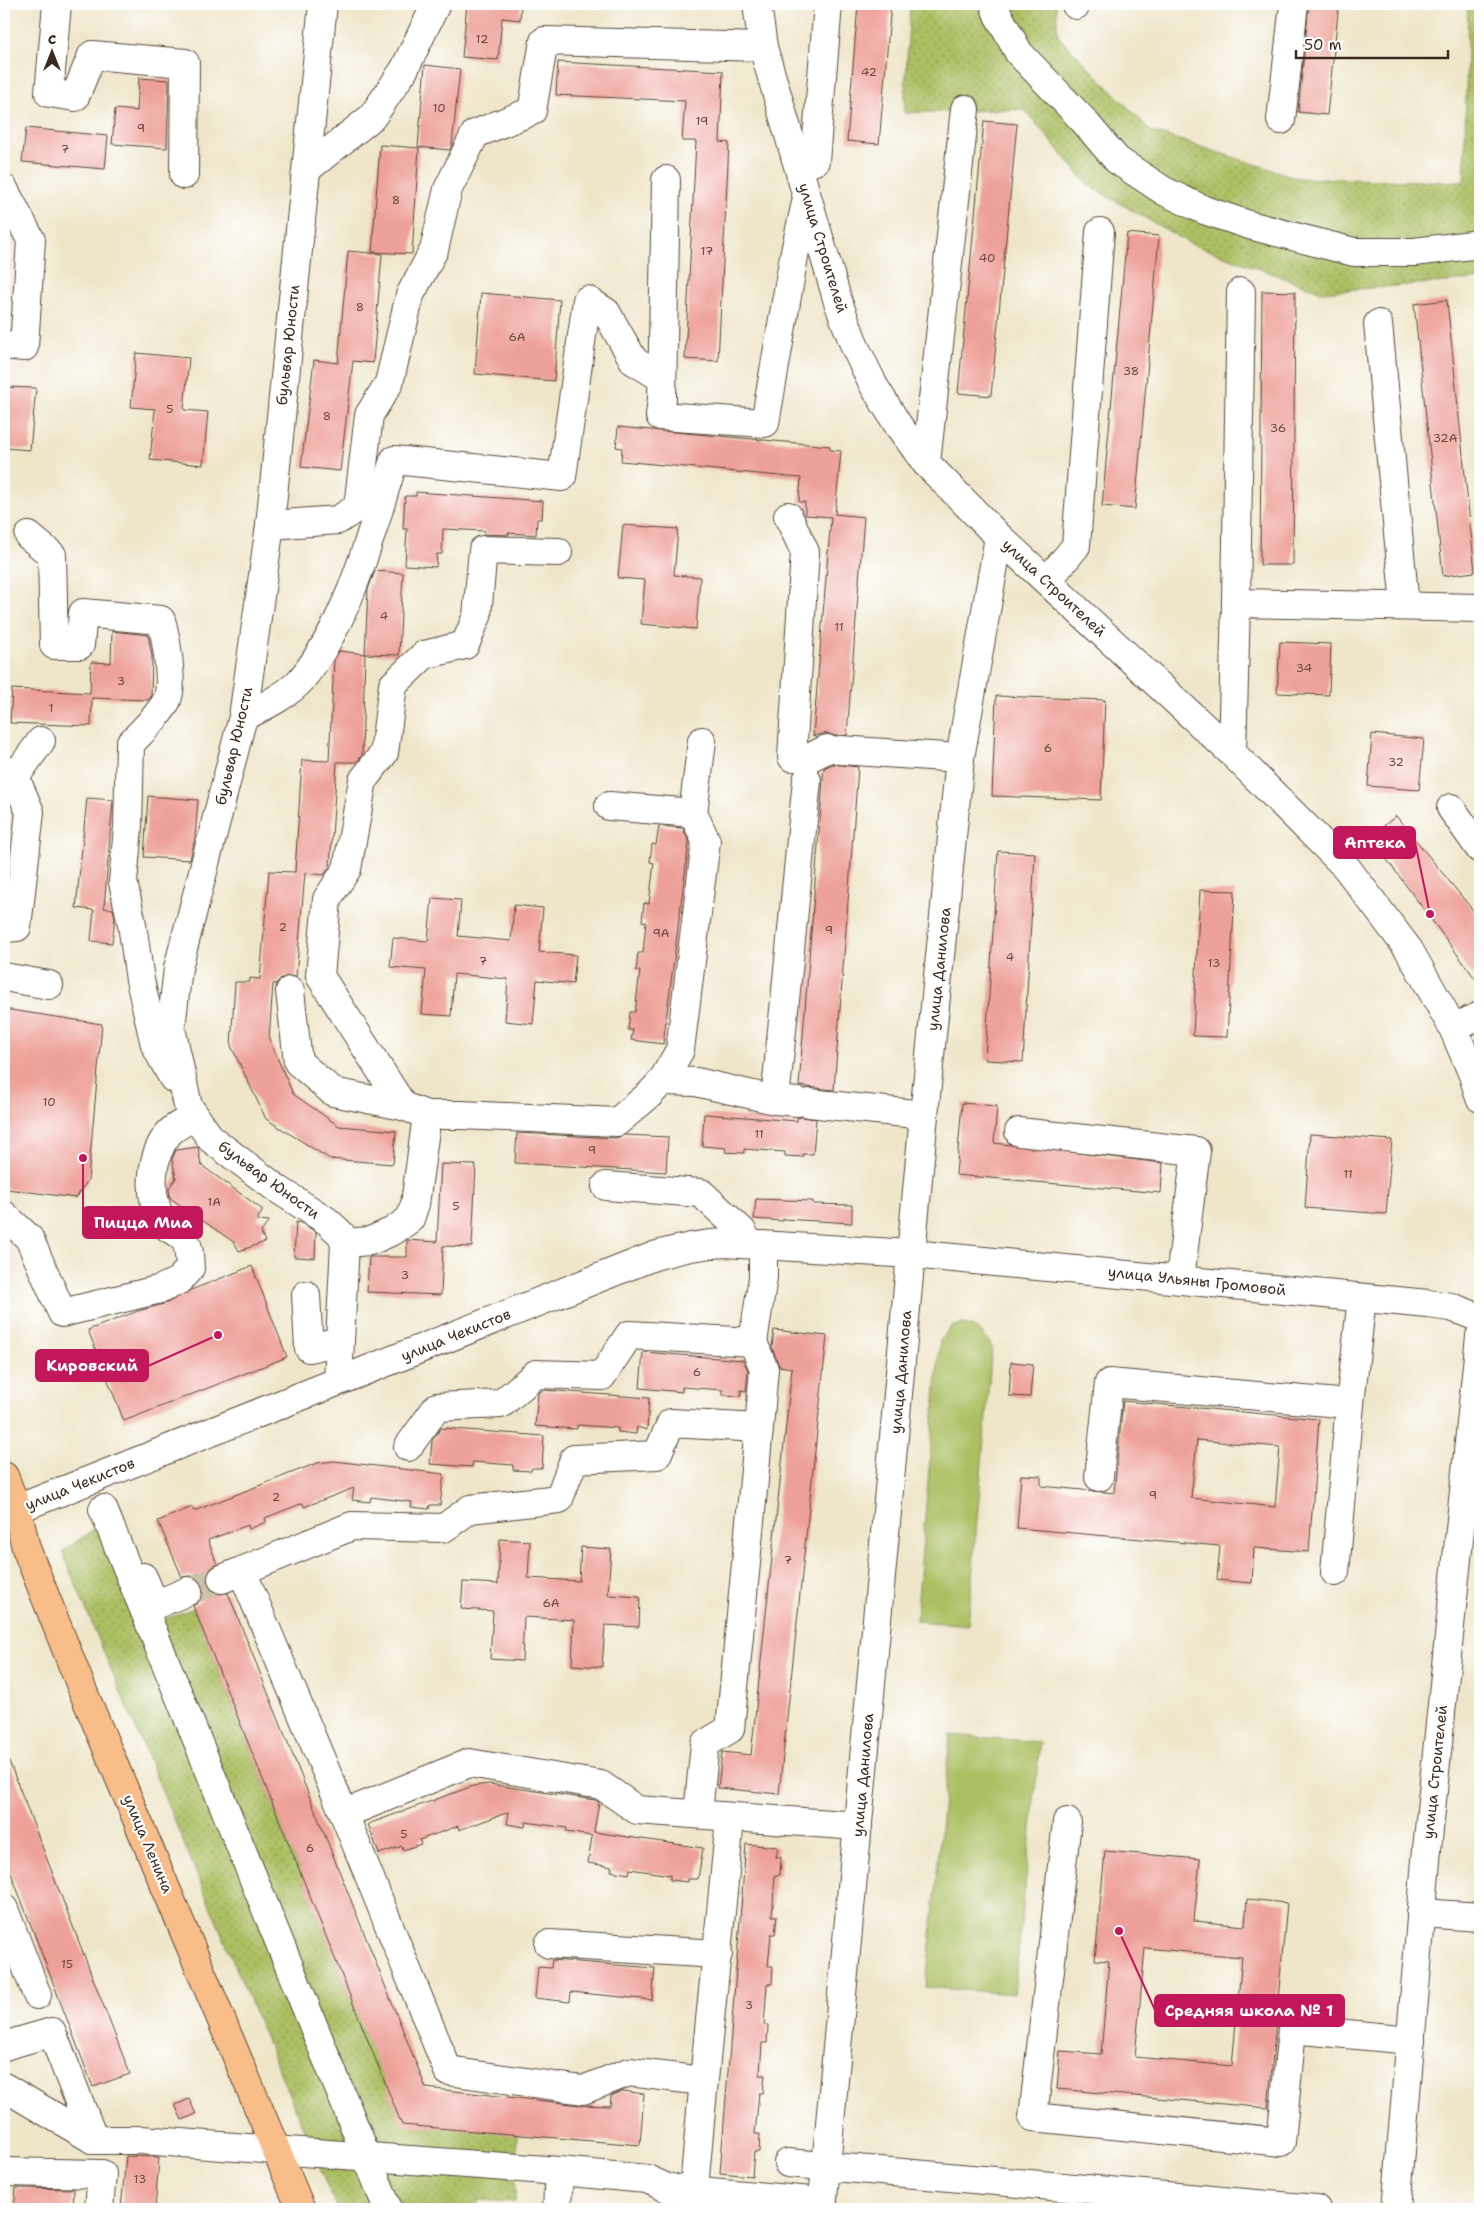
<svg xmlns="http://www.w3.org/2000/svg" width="1484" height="2213" viewBox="0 0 1484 2213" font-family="'Shantell Sans',sans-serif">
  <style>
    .green { fill: #acbf62; stroke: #747440 }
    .park { fill: url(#park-dots); stroke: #747440 }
    .building { fill: #eea19a; fill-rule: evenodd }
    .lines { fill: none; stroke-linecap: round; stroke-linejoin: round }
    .minor-tunnel { stroke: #cbc0a8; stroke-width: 28; stroke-dasharray: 28 14; stroke-linecap: butt }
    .minor-casing { stroke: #564638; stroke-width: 30 }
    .major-casing { stroke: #564638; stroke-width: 30 }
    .minor { stroke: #fff; stroke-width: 28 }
    .major { stroke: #f8bd89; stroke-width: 28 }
    .labels { text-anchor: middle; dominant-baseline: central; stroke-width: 4.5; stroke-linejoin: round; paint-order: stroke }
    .number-label { font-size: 12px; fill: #68483d }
    .street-label { font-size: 15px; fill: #3b2a1e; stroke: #fff }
    .leader { fill: none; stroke: #c2185b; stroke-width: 2 }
    .callout-dot { fill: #c2185b; stroke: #fff; stroke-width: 2 }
    .callout { fill: #c2185b; stroke: #c2185b; stroke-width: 2 }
    .callout-label { font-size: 16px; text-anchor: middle; font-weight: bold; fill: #fff }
  </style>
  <defs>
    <pattern id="park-dots" width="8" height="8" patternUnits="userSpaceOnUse" patternTransform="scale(1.25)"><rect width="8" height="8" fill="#acbf62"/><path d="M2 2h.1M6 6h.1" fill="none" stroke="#8d9b50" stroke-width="1.8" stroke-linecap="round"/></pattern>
  </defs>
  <rect width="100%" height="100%" fill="#fff"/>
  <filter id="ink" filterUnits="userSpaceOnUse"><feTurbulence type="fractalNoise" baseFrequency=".02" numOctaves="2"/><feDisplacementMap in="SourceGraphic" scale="10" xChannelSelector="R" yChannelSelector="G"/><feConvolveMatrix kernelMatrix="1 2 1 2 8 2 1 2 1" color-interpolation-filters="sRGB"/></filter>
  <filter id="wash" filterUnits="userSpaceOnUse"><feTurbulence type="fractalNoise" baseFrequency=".0096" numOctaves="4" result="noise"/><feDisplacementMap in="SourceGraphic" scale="20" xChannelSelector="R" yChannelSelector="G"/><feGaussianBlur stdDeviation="1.12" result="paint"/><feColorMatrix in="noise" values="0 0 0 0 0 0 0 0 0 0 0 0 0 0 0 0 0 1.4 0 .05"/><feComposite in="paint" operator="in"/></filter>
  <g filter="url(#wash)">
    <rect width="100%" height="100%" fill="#efe6ca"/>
    <!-- green -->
    <g class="green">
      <path d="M 964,1324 C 979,1328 984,1334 992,1347 L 968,1625 L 916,1621 L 940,1341 L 952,1326 Z"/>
      <polygon points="950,1735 1040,1742 1014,1994 926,1987"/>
    </g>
    <!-- park -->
    <g class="park">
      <polygon points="910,4 1056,4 1058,36 1151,131 1298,178 1464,182 1468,4 1480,4 1480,279 1322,292 1189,243 1088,185 1024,109 904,113"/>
      <polygon points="97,1527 141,1629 194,1608 402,2124 517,2134 515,2202 478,2200 477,2209 337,2209 62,1552"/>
    </g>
    <g id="blocks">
      <!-- building -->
      <g class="building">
        <polygon points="467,4 521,4 520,20 502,18 498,60 462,57"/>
        <polygon points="858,4 891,4 879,144 847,141"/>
        <polygon points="1309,4 1339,4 1327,115 1298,112"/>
        <polygon points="558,62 723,71 720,142 729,143 718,361 685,359 696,141 682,141 685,101 556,95"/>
        <polygon points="425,65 460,69 452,145 450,150 418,147"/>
        <polygon points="139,78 169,80 167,148 112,144 115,109 137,111"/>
        <polygon points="984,121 1017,124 991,396 958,393"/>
        <polygon points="26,128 108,136 105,169 22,162"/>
        <polygon points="380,145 419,148 412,254 372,252"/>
        <polygon points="1127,233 1159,236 1135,509 1102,506"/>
        <polygon points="348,251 382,254 373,363 353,361 340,471 301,467 314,360 338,363"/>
        <polygon points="1262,291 1295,292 1293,565 1260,565"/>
        <polygon points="481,293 560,300 554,381 475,374"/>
        <polygon points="1447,300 1475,572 1443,576 1414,304"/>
        <polygon points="136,353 189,358 184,410 208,412 203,465 150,460 155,409 131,407"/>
        <polygon points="4,387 36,388 30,450 4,448"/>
        <polygon points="618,427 830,446 830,450 841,451 835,514 864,517 847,735 835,736 827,733 813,736 831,517 805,515 805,502 799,502 801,478 621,461 622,448 616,447"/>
        <polygon points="416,492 543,501 542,519 537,519 536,535 508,533 508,535 484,534 485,531 443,529 442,554 437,554 436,567 405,565 407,529 403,529 405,496 416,496"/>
        <polygon points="623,525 678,529 674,575 700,577 696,629 641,624 645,580 618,578"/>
        <polygon points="375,571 403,573 399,655 365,654 368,589"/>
        <polygon points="112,631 148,635 152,656 151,697 148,700 92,698 91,726 10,723 12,689 90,693 91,662 111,663"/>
        <polygon points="1280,642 1331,644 1329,695 1277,693"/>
        <polygon points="339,651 365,654 362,755 357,762 337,762 330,866 324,875 305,873 296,977 288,976 280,979 276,984 273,984 269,1039 293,1094 339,1126 396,1131 393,1164 330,1159 266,1119 231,1046 235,982 250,982 250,978 260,979 269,871 295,872 302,760 329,761 334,660"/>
        <polygon points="996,696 1105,700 1101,800 992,796"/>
        <polygon points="1372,734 1424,739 1419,790 1368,786"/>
        <polygon points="833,764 858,767 834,1090 799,1086 824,768"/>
        <polygon points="148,796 198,800 195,838 190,860 144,857"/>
        <polygon points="87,798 113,800 104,908 113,909 115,917 112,943 91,941 94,910 76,908"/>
        <polygon points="1396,816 1480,919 1480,985 1370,837"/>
        <polygon points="659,826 683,828 689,842 663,1044 631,1040 633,1030 628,1030 630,1012 635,1012 640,971 636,971 638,953 643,953 646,922 642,921 644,903 649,904 654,863 650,862 652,844 656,845"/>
        <polygon points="998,851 1035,853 1023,1062 985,1060"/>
        <polygon points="1200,890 1235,891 1227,1037 1193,1036"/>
        <polygon points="432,898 461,900 458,936 511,941 514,905 543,908 539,952 576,955 573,984 537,980 533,1024 505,1021 508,979 454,974 451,1016 422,1014 426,970 390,967 393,938 428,941"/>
        <polygon points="4,1009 102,1024 88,1180 76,1198 7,1189 4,1182"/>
        <polygon points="962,1103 997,1106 994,1143 1163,1163 1161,1193 956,1175"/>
        <polygon points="704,1114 797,1121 797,1118 802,1117 816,1119 813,1154 803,1154 803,1157 785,1156 785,1152 744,1149 744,1153 725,1152 726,1148 702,1146"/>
        <polygon points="517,1133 616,1138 625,1135 668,1137 666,1172 515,1163"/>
        <polygon points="1310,1134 1392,1140 1386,1214 1305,1208"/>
        <polygon points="198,1147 201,1165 263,1210 257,1220 269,1221 261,1232 265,1242 239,1251 235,1243 170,1198 169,1188 176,1178 172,1159 176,1150"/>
        <polygon points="441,1164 476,1165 472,1247 443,1246 441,1295 367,1292 369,1257 407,1257 407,1240 437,1242"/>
        <polygon points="756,1199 813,1201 813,1204 852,1205 852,1223 783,1219 783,1221 754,1219"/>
        <polygon points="296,1222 301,1223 316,1232 315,1258 294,1257"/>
        <polygon points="252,1266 287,1357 124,1421 88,1330 138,1311 167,1303 191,1290"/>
        <polygon points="774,1330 827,1336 779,1794 718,1788 722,1752 751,1755 792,1368 779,1366 772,1348"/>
        <polygon points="643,1352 743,1360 748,1371 746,1391 741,1390 741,1396 723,1395 723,1390 682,1387 682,1392 640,1388"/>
        <polygon points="1011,1362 1033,1364 1030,1397 1009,1396"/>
        <polygon points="543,1390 649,1398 647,1430 637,1427 636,1434 618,1432 618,1428 577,1425 577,1429 535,1426 538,1393"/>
        <path d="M 1123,1401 L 1319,1419 L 1309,1552 L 1254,1548 L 1252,1583 L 1217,1580 L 1220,1546 L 1017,1528 L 1021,1475 L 1041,1476 L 1041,1486 L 1114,1493 ZM 1197,1440 L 1280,1447 L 1275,1507 L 1191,1498 Z"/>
        <polygon points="441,1428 544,1436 542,1468 532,1468 531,1471 513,1470 513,1465 473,1462 472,1467 430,1464 432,1441"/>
        <polygon points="334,1461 444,1474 440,1505 430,1505 429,1509 411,1507 412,1502 371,1497 370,1502 352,1500 354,1488 304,1507 303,1503 265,1518 266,1522 249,1529 248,1525 208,1540 217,1564 209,1570 207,1577 207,1584 213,1592 220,1594 228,1593 426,2088 581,2105 610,2106 611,2096 623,2091 644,2094 640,2145 402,2125 193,1606 201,1600 203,1593 203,1585 197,1578 189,1576 182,1577 158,1521 192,1507 194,1511 317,1463"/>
        <polygon points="500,1539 530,1541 528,1578 579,1581 581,1547 611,1549 608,1595 640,1597 639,1627 605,1625 602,1667 572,1665 574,1620 524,1617 522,1661 490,1659 493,1611 461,1609 463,1582 498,1584"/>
        <polygon points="4,1748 130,2074 93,2087 4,1855"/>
        <polygon points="489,1784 595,1800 599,1802 594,1832 703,1848 698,1879 688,1879 688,1882 670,1880 670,1875 630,1869 629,1874 611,1871 612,1867 588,1863 592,1836 566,1832 567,1828 526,1822 525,1827 507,1824 509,1812 459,1830 458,1826 419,1840 421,1844 403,1850 402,1846 379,1854 368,1824 473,1786"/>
        <polygon points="746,1844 778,1847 776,1857 781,1857 780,1875 775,1875 772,1916 777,1916 775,1934 771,1934 768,1966 773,1966 772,1984 767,1984 764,2025 768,2025 767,2043 762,2043 760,2075 765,2075 763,2093 759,2093 755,2134 760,2134 759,2152 754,2152 752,2176 720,2173"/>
        <path d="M 1105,1851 L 1200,1859 L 1194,1921 L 1245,1926 L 1247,1899 L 1287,1903 L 1268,2108 L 1057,2089 L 1060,2051 L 1101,2054 L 1109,1961 L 1095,1960 ZM 1145,1948 L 1242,1957 L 1232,2066 L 1135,2057 Z"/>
        <polygon points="552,1960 655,1968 652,2000 571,1992 570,2002 535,1998 538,1967 551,1968"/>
        <polygon points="189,2099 196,2114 182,2120 175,2105"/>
        <polygon points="126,2156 159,2157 155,2209 121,2209"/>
        <polygon points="16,2188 74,2189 73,2209 14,2209"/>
      </g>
    </g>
  </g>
  <g filter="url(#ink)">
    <use href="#blocks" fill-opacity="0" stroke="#564638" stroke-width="1"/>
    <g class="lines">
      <!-- minor-tunnel -->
      <polyline class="minor-tunnel" points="188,1591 222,1579"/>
      <!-- minor casing -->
      <g class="minor-casing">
        <g id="minor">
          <polyline points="57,4 49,93 75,97 92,55 185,63 184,175"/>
          <polyline points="323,4 270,525 243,717 178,968 171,1028 188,1106 211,1139 276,1188 327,1221 341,1234 345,1243 338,1381"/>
          <polyline points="757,4 763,47 838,302 855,347 874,386 898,425 926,463 999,537 1232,753 1346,867 1409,950 1453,1028 1473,1075 1480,1098"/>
          <polyline points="994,4 998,15 1019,53 1083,120 1117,160 1164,191 1204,210 1249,225 1354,252 1414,252 1480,244"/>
          <polyline points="1076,5 1076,4"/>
          <polyline points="1281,120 1294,4"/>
          <polyline points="799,167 815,161 828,4"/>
          <polyline points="307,169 372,117 404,70 436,4"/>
          <polyline points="666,180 662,398 660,416 765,423 794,256 807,198"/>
          <polyline points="4,189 31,240 24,347 4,345"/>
          <polyline points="1378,324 1405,606"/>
          <polyline points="926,463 965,109"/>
          <polyline points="788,516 805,552 792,757 809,758 827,749"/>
          <polyline points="270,525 338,520 358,507 369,415 389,383 410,295 434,250 448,189 475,134 532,111 544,41 763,47"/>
          <path d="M 29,536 L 52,555 L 54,645 L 80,645 L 83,613 L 161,620 C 166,637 174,684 167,700 C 159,716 142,731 130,744 L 128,827 L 123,882 L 132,924 L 140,980 L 155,1045 L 173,1078"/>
          <polyline points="1047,581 1076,546 1100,232"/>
          <polyline points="1236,603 1241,292"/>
          <path d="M 243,717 C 261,708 288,695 301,680 C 350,620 371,533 394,460 L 562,477 L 587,300 L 606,312 L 634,361 L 662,378"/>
          <polyline points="840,750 960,758"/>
          <polyline points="1232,753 1236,603 1480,608"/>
          <polyline points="4,769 15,777 41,741"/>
          <polyline points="609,806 693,813 706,841 680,1050 662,1081"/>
          <polyline points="1451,808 1480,849"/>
          <polyline points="693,813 702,741"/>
          <polyline points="4,928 17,927 30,812 15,777"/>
          <polyline points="4,977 49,985"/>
          <polyline points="290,991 298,1062 333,1092 403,1106 427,1115 461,1115 617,1122 649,1095 662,1081 696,1082 775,1100 798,1102"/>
          <polyline points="1453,1028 1480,1016"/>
          <polyline points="775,1100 807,780"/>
          <polyline points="809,1103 924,1115"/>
          <polyline points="403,1106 320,976 327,899 347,869 363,780 384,753 393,685 424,655 465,645 477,616 483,550 558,552"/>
          <polyline points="1019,1132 1196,1151 1180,1279"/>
          <polyline points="606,1186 701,1193 742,1231 749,1244"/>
          <path d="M 4,1215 L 29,1238 L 62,1313 L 161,1289 L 178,1281 L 190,1268 C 189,1259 190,1245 183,1238 C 175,1229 168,1232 161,1218 C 147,1194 151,1154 169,1133 C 175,1126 187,1121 195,1116"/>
          <polyline points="345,1243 370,1241 393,1231 410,1219 415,1204 427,1115"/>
          <polyline points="306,1295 309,1348 340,1341"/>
          <polyline points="408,1447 437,1407 501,1404 536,1374 602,1376 629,1335 753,1342 763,1277 763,1245"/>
          <polyline points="1099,1477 1109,1383 1350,1404 1362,1298"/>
          <path d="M 17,1509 L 654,1256 C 678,1249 700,1244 725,1243 L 912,1254 L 1428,1304 L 1451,1307 L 1480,1318"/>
          <polyline points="103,1509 388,2209"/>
          <polyline points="242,1571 344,1814 448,2071 583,2090 629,2072 703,2081"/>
          <polyline points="1335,1572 1350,1404"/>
          <polyline points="143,1577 155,1605 188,1591"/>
          <polyline points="222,1579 352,1526 444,1528 470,1509 559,1499 574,1459 657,1455 671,1423 759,1428 764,1369 753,1342"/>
          <polyline points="698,1813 705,1744 730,1729 759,1428"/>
          <polyline points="344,1814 469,1763 601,1785 637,1810 858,1826"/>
          <polyline points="1067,1822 1033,2117 1281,2142 1292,2029 1411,2040"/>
          <polyline points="4,1909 37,1995"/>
          <polyline points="1421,1913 1480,1917"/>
          <polyline points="549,1944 718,1954"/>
          <polyline points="4,2046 52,2032 94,2140"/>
          <polyline points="4,2087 94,2140 141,2140 559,2171 647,2179 667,2188 823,2202"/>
          <polyline points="788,2163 1316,2209"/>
          <polyline points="4,2172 102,2174 99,2209"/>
          <path d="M 694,2190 C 704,2066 719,1942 730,1818"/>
          <polyline points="557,2209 559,2171"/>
          <polyline points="822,2209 924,1115 960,758 999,537"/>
          <polyline points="1396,2209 1427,1849 1480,1336"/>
        </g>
      </g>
      <!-- major casing -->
      <g class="major-casing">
        <polyline id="major" points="4,1476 17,1509 26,1548 82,1689 301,2209"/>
      </g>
      <!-- minor -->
      <use href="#minor" class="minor"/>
      <!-- major -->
      <use href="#major" class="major"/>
    </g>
  </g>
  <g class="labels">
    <!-- number labels -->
    <g class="number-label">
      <text x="482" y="39">12</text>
      <text x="869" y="72">42</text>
      <text x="439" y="108">10</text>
      <text x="702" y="121">19</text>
      <text x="141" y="128">9</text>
      <text x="65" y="149">7</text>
      <text x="396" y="200">8</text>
      <text x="707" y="251">17</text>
      <text x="987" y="258">40</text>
      <text x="360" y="307">8</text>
      <text x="517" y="337">6А</text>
      <text x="1131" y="371">38</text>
      <text x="170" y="409">5</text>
      <text x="327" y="416">8</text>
      <text x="1278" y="428">36</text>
      <text x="1445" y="438">32А</text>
      <text x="384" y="616">4</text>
      <text x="839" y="627">11</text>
      <text x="1304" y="668">34</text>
      <text x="121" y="681">3</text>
      <text x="51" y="708">1</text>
      <text x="1048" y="748">6</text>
      <text x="1396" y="762">32</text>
      <text x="283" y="927">2</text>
      <text x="829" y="930">9</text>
      <text x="661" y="933">9А</text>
      <text x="1010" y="957">4</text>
      <text x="483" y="961">7</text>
      <text x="1214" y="963">13</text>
      <text x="49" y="1102">10</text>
      <text x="759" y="1134">11</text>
      <text x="592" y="1150">9</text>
      <text x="1348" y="1174">11</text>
      <text x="214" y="1202">1А</text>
      <text x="456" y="1206">5</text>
      <text x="405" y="1275">3</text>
      <text x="697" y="1372">6</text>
      <text x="1153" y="1495">9</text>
      <text x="276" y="1497">2</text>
      <text x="788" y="1560">7</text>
      <text x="551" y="1603">6А</text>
      <text x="404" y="1834">5</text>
      <text x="310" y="1848">6</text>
      <text x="67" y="1964">15</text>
      <text x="749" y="2005">3</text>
      <text x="140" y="2179">13</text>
    </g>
    <!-- street labels -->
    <g class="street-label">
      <text transform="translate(823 248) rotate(73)">улица Строителей</text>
      <text transform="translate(288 345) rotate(-84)">бульвар Юности</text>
      <text transform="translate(1054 588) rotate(43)">улица Строителей</text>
      <text transform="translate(234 746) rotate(-77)">бульвар Юности</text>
      <text transform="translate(939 969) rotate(-84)">улица Данилова</text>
      <text transform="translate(269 1180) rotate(36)">бульвар Юности</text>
      <text transform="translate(1197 1281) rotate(6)">улица Ульяны Громовой</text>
      <text transform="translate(456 1335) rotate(-22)">улица Чекистов</text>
      <text transform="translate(901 1372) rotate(-85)">улица Данилова</text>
      <text transform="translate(80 1484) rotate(-22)">улица Чекистов</text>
      <text transform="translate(1435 1772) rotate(-84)">улица Строителей</text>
      <text transform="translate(863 1775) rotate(-85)">улица Данилова</text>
      <text transform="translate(148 1844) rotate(67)">улица Ленина</text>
    </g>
  </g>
  <!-- callouts -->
  <path class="leader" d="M1430 914L1415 842M83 1158L83 1222M218 1335L148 1366M1119 1931L1155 2010"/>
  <g class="callout-dot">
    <circle cx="1430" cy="914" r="5"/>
    <circle cx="83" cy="1158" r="5"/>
    <circle cx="218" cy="1335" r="5"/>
    <circle cx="1119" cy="1931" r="5"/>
  </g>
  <g class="callout">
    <rect x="1334" y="827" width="81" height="31" rx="5"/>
    <rect x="83" y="1207" width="119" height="31" rx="5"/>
    <rect x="36" y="1350" width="112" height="31" rx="5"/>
    <rect x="1155" y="1995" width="189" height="31" rx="5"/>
  </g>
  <g class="callout-label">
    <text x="1375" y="848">Аптека</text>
    <text x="143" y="1228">Пицца Миа</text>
    <text x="92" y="1371">Кировский</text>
    <text x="1249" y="2016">Средняя школа № 1</text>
  </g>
  <!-- margin -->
  <rect width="1484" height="2213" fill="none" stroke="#fff" stroke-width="20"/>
  <!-- north arrow -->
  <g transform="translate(52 52)" stroke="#ffffff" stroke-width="4" paint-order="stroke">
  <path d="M0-4L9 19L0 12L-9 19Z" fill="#3b2a1e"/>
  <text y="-8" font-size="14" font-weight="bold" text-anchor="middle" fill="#3b2a1e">С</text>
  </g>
  <!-- scale -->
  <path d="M1296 50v8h152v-8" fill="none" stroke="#3b2a1e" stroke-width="2.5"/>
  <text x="1304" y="50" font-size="15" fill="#3b2a1e" stroke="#ffffff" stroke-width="4" paint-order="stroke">50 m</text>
</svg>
